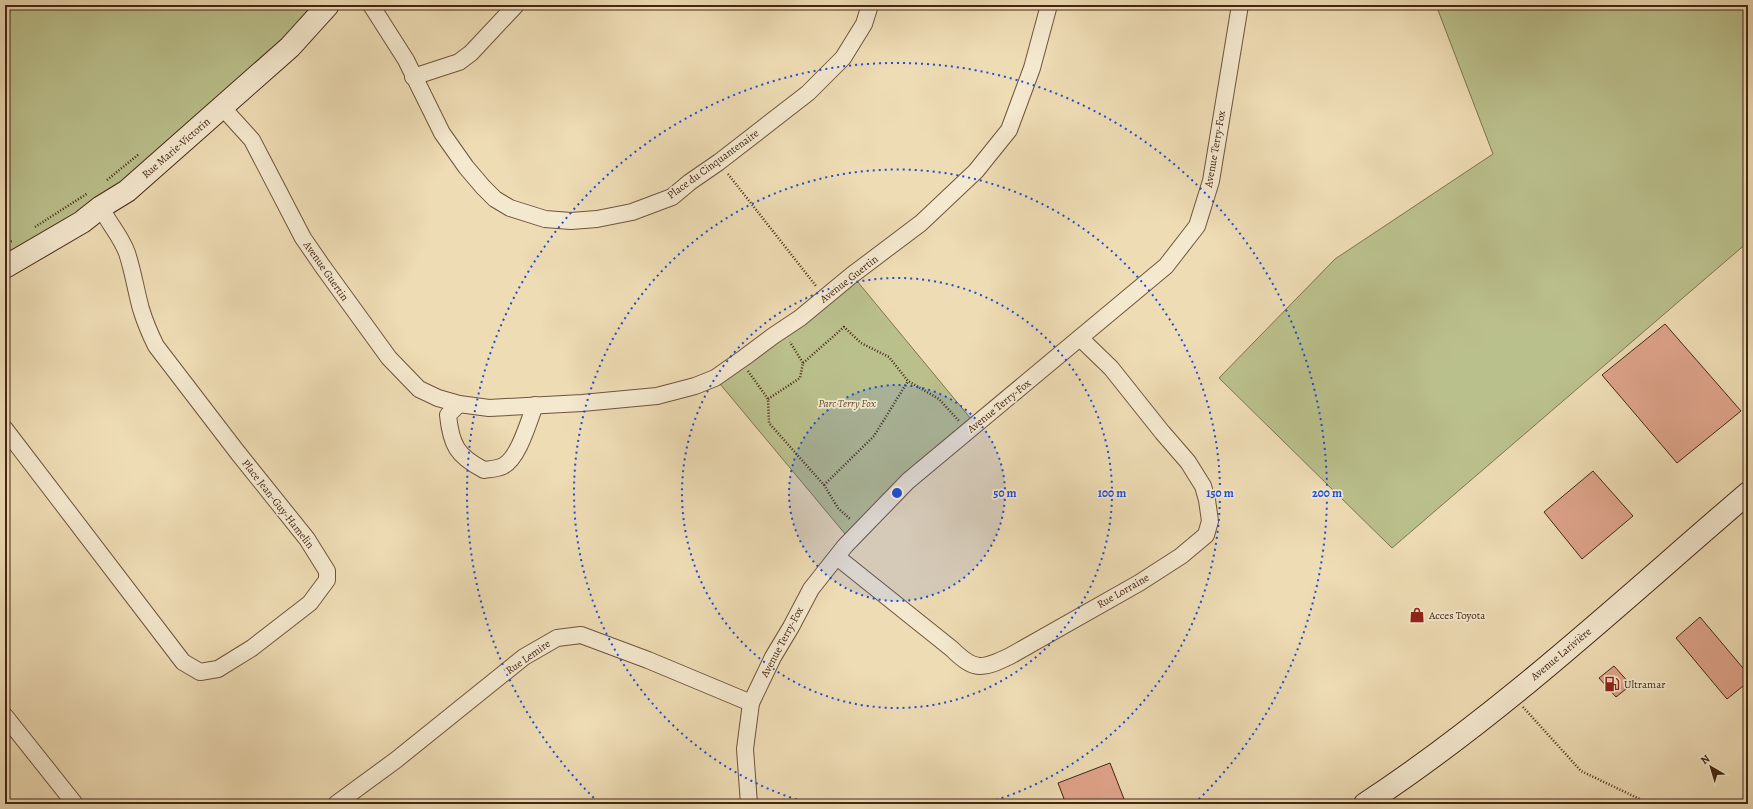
<svg xmlns="http://www.w3.org/2000/svg" width="1753" height="809" viewBox="0 0 1753 809" font-family="Alegreya,serif">
  <style>
    .green { fill: #bac08c; stroke: #7f7350 }
    .building { fill: #dea38a; stroke: #442615 }
    .lines { fill: none; stroke-linecap: round; stroke-linejoin: round }
    .street-casing { stroke: #6e543d; stroke-width: 18 }
    .secondary-casing { stroke: #442615; stroke-width: 24 }
    .path { stroke: #442615; stroke-width: 2.5; stroke-dasharray: 1 2; stroke-linecap: butt }
    .street { stroke: #f4e8ce; stroke-width: 16 }
    .secondary { stroke: #f4e8ce; stroke-width: 22 }
    .ring { fill: none; stroke: #1d4ed8; stroke-width: 2; stroke-dasharray: 2 4 }
    .labels { text-anchor: middle; dominant-baseline: central; stroke-width: 3.5; stroke-linejoin: round; paint-order: stroke }
    .street-label { font-size: 11px; fill: #442615; stroke: #f4e8ce }
    .park-label { font-size: 11px; font-style: italic; fill: #624c33; stroke: #f4e8ce }
    .poi-label { font-size: 11px; fill: #442615; stroke: #f4e8ce; text-anchor: start }
    .centre { fill: #1d4ed8; stroke: #f4e8ce; stroke-width: 2 }
    .ring-label { font-size: 12px; text-anchor: middle; font-weight: bold; fill: #1d4ed8; stroke: #f4e8ce; stroke-width: 3.5; stroke-linejoin: round; paint-order: stroke }
  </style>
  <rect width="100%" height="100%" fill="#eedcb4"/>
  <filter id="stains"><feTurbulence type="fractalNoise" baseFrequency=".005" numOctaves="4"/><feColorMatrix values="0 0 0 0 .2 0 0 0 0 .09 0 0 0 0 .02 0 0 0 .5 -.17"/></filter>
  <radialGradient id="worn" r=".72"><stop offset=".6" stop-color="#630" stop-opacity="0"/><stop offset="1" stop-color="#630" stop-opacity=".3"/></radialGradient>
  <!-- green -->
  <g class="green">
    <polygon points="5,5 328,5 223,108 5,267"/>
    <polygon points="1436,5 1748,5 1748,242 1392,548 1219,378 1335,259 1493,154"/>
    <polygon points="852,275 976,425 851,541 715,378"/>
  </g>
  <!-- building -->
  <g class="building">
    <polygon points="1665,324 1741,411 1677,463 1602,375"/>
    <polygon points="1593,471 1633,516 1582,559 1544,512"/>
    <polygon points="1700,617 1748,674 1748,682 1727,699 1676,638"/>
    <polygon points="1614,666 1631,685 1616,697 1599,678"/>
    <polygon points="1110,763 1126,804 1066,804 1058,783"/>
  </g>
  <g class="lines">
    <!-- street casing -->
    <g class="street-casing">
      <g id="street">
        <polyline points="371,5 406,60 442,133 466,167 483,187 495,199 510,208 545,219 571,221 597,219 632,212 672,197 690,182 719,162 808,93 843,58 864,24 870,5"/>
        <polyline points="413,77 459,62 471,53 516,5"/>
        <polyline points="223,108 252,140 303,238 323,267 389,358 419,389 438,398 459,404 489,408 582,403 657,396 695,386 715,378 745,357 773,336 800,318 852,275 921,223 976,171 1009,130 1032,68 1049,5"/>
        <path d="M 459,404 L 448,415 C 451,445 457,456 484,470 C 491,469 497,469 503,466 C 519,458 529,420 535,405"/>
        <path d="M 5,429 L 183,662 L 200,672 L 218,669 L 252,648 L 310,603 L 327,580 L 327,571 L 307,539 L 238,453 L 156,346 C 150,334 145,322 141,309 C 136,291 133,271 127,253 C 121,236 108,223 101,207"/>
        <path d="M 837,557 L 952,649 C 975,672 983,669 1010,656 L 1139,583 L 1181,556 L 1206,535 L 1210,521 L 1207,500 L 1203,486 L 1188,462 L 1162,432 L 1111,368 L 1080,338"/>
        <polyline points="5,716 75,804"/>
        <polyline points="336,804 396,760 524,657 557,638 581,635 648,660 751,703"/>
        <polyline points="749,804 745,749 751,703 773,657 791,627 811,589 845,546 908,481 1166,266 1197,226 1211,181 1240,5"/>
      </g>
    </g>
    <!-- secondary casing -->
    <g class="secondary-casing">
      <g id="secondary">
        <polyline points="5,267 82,222 101,207 127,191 290,47 328,5"/>
        <path d="M 1365,804 C 1502,714 1623,600 1748,493"/>
      </g>
    </g>
    <!-- path -->
    <g class="path">
      <polyline points="728,174 816,286"/>
      <polyline points="107,180 139,154"/>
      <polyline points="35,227 88,193"/>
      <polyline points="5,243 12,241"/>
      <polyline points="803,363 844,327 861,343 889,357 908,381 939,399 959,421"/>
      <polyline points="748,371 768,399 769,423 824,485 838,508 851,520"/>
      <polyline points="768,399 800,378 803,363 790,342"/>
      <polyline points="824,485 874,436 908,381"/>
      <polyline points="1523,707 1581,771 1650,804"/>
    </g>
    <!-- street -->
    <use href="#street" class="street"/>
    <!-- secondary -->
    <use href="#secondary" class="secondary"/>
  </g>
  <!-- distance rings -->
  <circle cx="897" cy="493" r="108" fill="#1d4ed8" fill-opacity=".12"/>
  <g class="ring">
    <circle cx="897" cy="493" r="108"/>
    <circle cx="897" cy="493" r="215"/>
    <path d="M808 803A323 323 0 1 1 986 803"/>
    <path d="M598 802A430 430 0 1 1 1196 802"/>
  </g>
  <!-- icons -->
  <defs>
    <g id="shop-bare" transform="scale(1.2)"><path d="M-5-2.5h2.3a2.7 3.5 0 0 1 5.4 0H5L5.5 6h-11ZM-1.5-2.5h3a1.5 2.3 0 0 0-3 0Z" fill="#8f2418" stroke="#f4e8ce" stroke-width="2.5" paint-order="stroke"/></g>
    <g id="fuel-bare" transform="scale(1.2)"><path d="M-5.5-6h7V0h2V4h1.3V-2.5L3-4.5l.8-.8L6-3V5H2.5V1h-1V6h-7ZM-4.2-4.7v3.2H.2V-4.7Z" fill="#8f2418" stroke="#f4e8ce" stroke-width="2.5" paint-order="stroke"/></g>
  </defs>
  <g fill-rule="evenodd">
    <use href="#shop-bare" x="1417" y="615"/>
    <use href="#fuel-bare" x="1612" y="684"/>
  </g>
  <g class="labels">
    <!-- street labels -->
    <g class="street-label">
      <text transform="translate(176 148) rotate(-41)">Rue Marie-Victorin</text>
      <text transform="translate(1215 149) rotate(-80)">Avenue Terry-Fox</text>
      <text transform="translate(713 164) rotate(-36)">Place du Cinquantenaire</text>
      <text transform="translate(326 271) rotate(55)">Avenue Guertin</text>
      <text transform="translate(849 279) rotate(-38)">Avenue Guertin</text>
      <text transform="translate(999 406) rotate(-39)">Avenue Terry-Fox</text>
      <text transform="translate(278 504) rotate(52)">Place Jean-Guy-Hamelin</text>
      <text transform="translate(1123 591) rotate(-30)">Rue Lorraine</text>
      <text transform="translate(782 642) rotate(-62)">Avenue Terry-Fox</text>
      <text transform="translate(1561 654) rotate(-40)">Avenue Larivière</text>
      <text transform="translate(528 657) rotate(-35)">Rue Lemire</text>
    </g>
    <!-- park labels -->
    <g class="park-label">
      <text x="847" y="403">Parc Terry Fox</text>
    </g>
    <!-- poi labels -->
    <g class="poi-label">
      <text x="1429" y="615">Acces Toyota</text>
      <text x="1624" y="684">Ultramar</text>
    </g>
  </g>
  <circle cx="897" cy="493" r="6" class="centre"/>
  <g class="ring-label">
    <text x="1005" y="497">50 m</text>
    <text x="1112" y="497">100 m</text>
    <text x="1220" y="497">150 m</text>
    <text x="1327" y="497">200 m</text>
  </g>
  <!-- margin -->
  <rect width="1753" height="809" fill="none" stroke="#eedcb4" stroke-width="20"/>
  <rect x="6" y="6" width="1741" height="797" fill="none" stroke="#442615" stroke-width="2"/>
  <rect x="10" y="10" width="1733" height="789" fill="none" stroke="#442615"/>
  <!-- north arrow -->
  <g transform="translate(1711 767) rotate(322)" stroke="#f4e8ce" stroke-width="3" paint-order="stroke">
  <path d="M0-3L7 15L0 10L-7 15Z" fill="#442615"/>
  <text y="-6" font-size="11" font-weight="bold" text-anchor="middle" fill="#442615">N</text>
  </g>
  <rect width="100%" height="100%" filter="url(#stains)"/>
  <rect width="100%" height="100%" fill="url(#worn)"/>
</svg>
